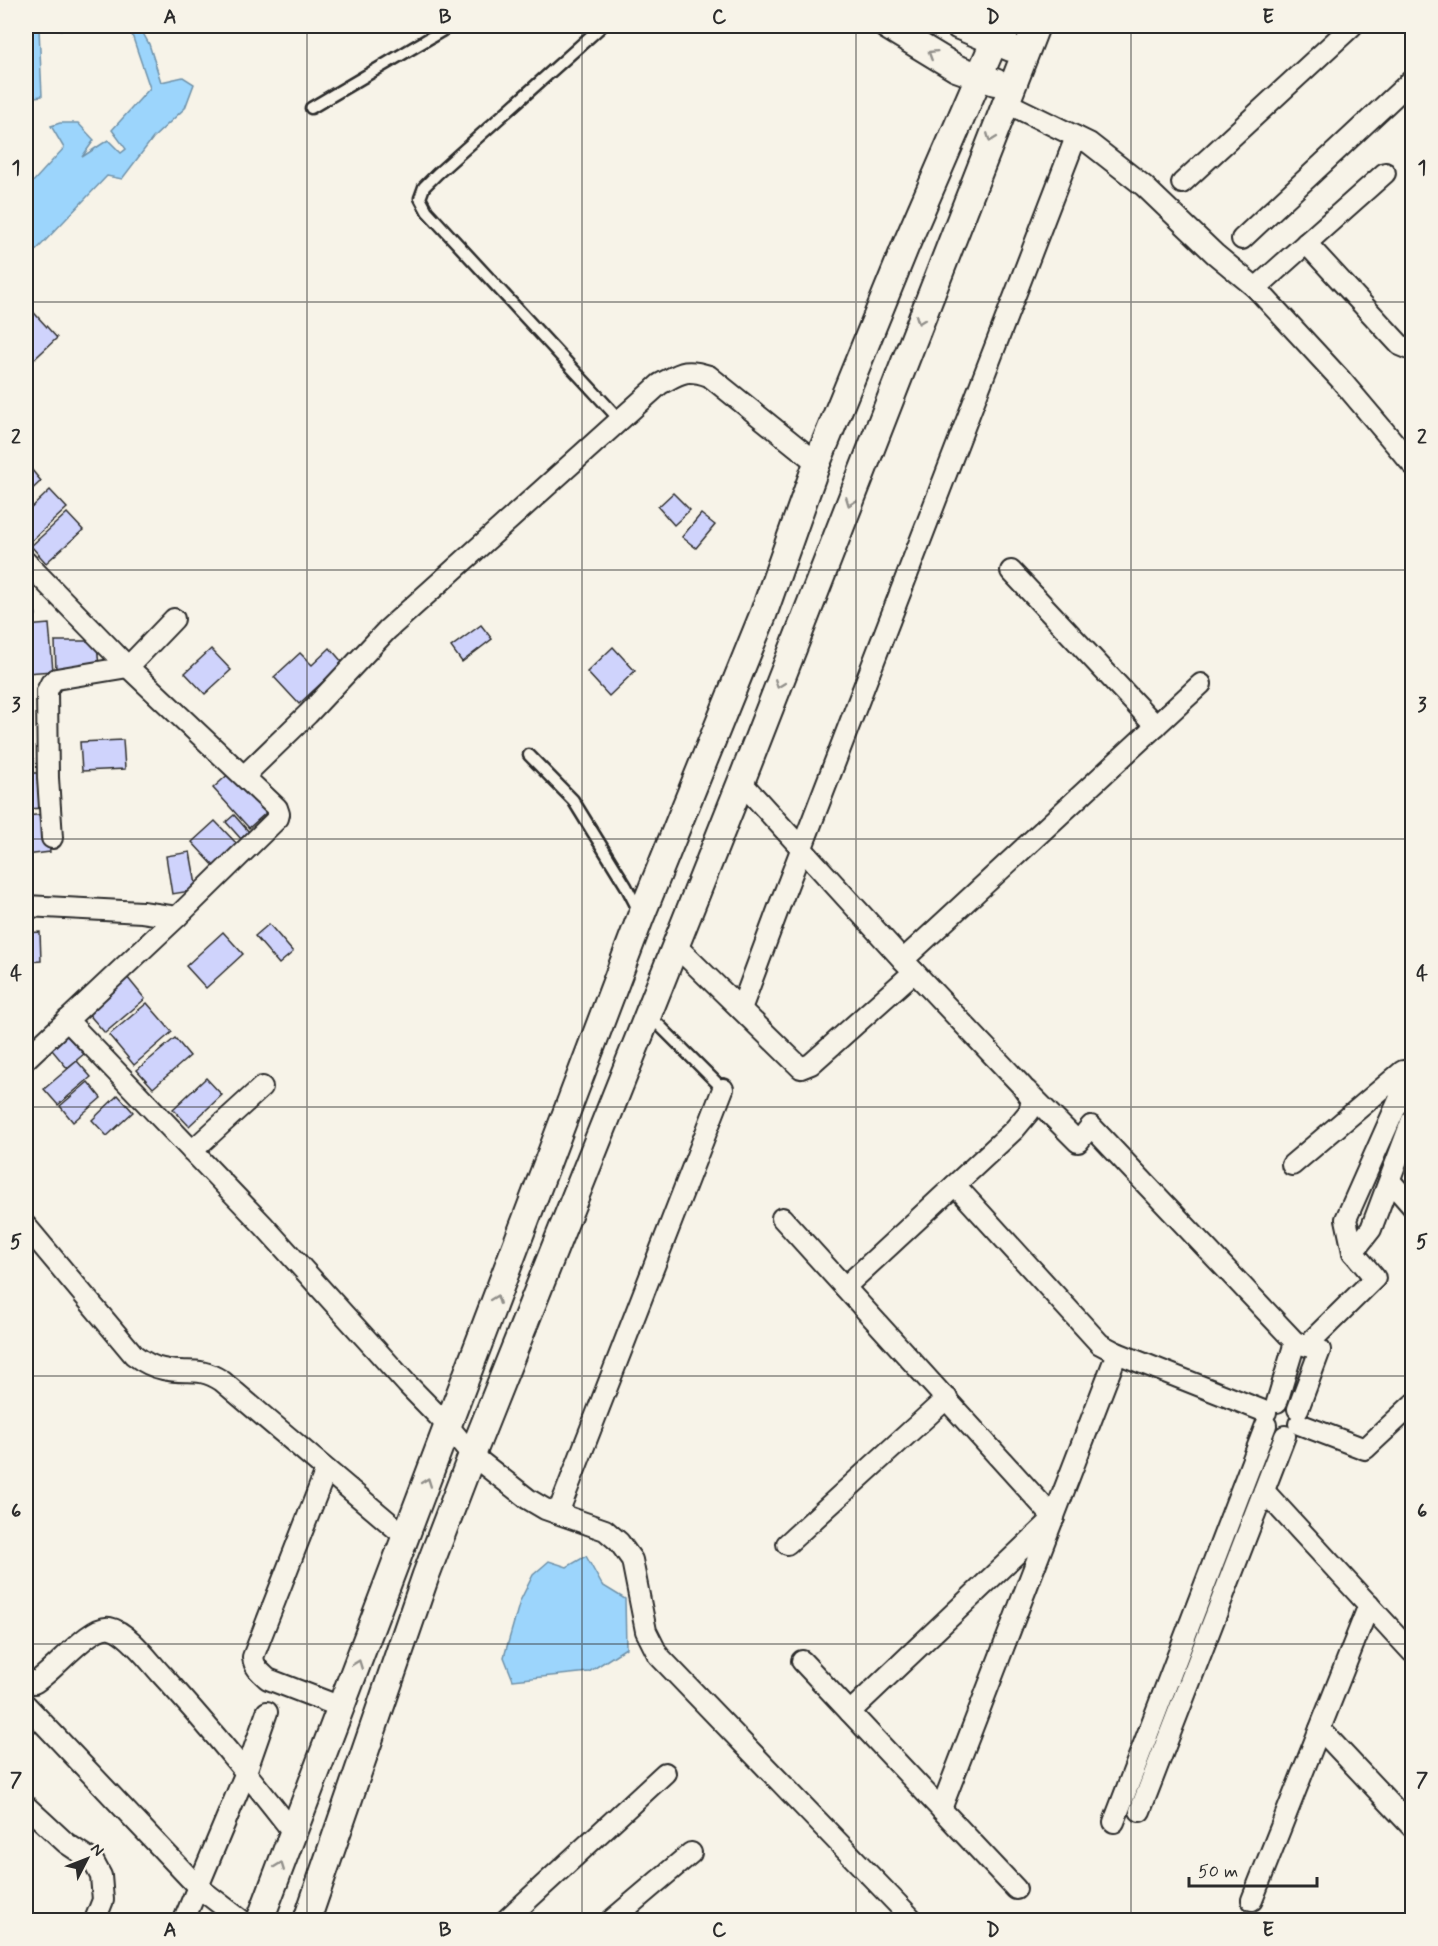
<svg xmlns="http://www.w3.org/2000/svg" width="1438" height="1946" viewBox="0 0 1438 1946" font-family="Mynerve,sans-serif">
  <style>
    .water { fill: #9cd5fc; stroke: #6f91a8; stroke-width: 1.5 }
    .building { fill: #cfd3fc; stroke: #2b2b2b; stroke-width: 1.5 }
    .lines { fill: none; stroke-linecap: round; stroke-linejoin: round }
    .service-casing { stroke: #2b2b2b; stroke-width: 15 }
    .minor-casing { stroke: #2b2b2b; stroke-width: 24 }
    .tertiary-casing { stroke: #2b2b2b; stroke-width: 30 }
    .service { stroke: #f7f3e8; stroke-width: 10 }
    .minor { stroke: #f7f3e8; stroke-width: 20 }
    .tertiary { stroke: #f7f3e8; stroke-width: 26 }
    .oneway { stroke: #918f8a }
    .grid { fill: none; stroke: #2b2b2b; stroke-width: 1.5; stroke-opacity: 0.55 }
    .neatline { fill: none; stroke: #2b2b2b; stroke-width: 2 }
    .grid-label { font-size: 20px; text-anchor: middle; font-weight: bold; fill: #2b2b2b }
  </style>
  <rect width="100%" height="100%" fill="#f7f3e8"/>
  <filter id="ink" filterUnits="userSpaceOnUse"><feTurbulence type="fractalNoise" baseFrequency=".0167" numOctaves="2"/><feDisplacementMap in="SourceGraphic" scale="12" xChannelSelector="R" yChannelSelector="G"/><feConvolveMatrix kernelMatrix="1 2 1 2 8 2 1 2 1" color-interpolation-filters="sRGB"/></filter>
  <g filter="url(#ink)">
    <!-- water -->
    <g class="water">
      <polygon points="26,26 68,26 67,30 39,28 42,96 26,98"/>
      <polygon points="133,26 139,26 149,44 161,82 183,77 194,84 185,108 153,138 122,179 107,176 26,261 26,183 31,184 64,148 51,126 60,123 78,123 94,140 82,157 108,140 121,153 126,149 112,130 150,88 130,29"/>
      <polygon points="586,1556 602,1585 625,1599 626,1648 589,1672 513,1680 504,1657 520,1601 533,1575 549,1561 567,1567"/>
    </g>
    <!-- building -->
    <g class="building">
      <polygon points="26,304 57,338 26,367"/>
      <polygon points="26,463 41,481 26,495"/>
      <polygon points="50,490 67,508 30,542 26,537 26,513"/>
      <polygon points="673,493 690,510 674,525 658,507"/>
      <polygon points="67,513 83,530 46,563 31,546"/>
      <polygon points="701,514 715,525 696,548 682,537"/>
      <polygon points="31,594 36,615 26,618 26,595"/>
      <polygon points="49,624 53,671 26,673 26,626"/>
      <polygon points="481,625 492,639 462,662 451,647"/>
      <polygon points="55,641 97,641 99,669 56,672"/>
      <polygon points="613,647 635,671 609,696 587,672"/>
      <polygon points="330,648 343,663 299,704 274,677 300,653 312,665"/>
      <polygon points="211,649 231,670 205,694 185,673"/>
      <polygon points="123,740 125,769 82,771 80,742"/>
      <polygon points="232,771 268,811 249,828 213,788"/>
      <polygon points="26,773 43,773 45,808 26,809"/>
      <polygon points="46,814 50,852 26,855 26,816"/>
      <polygon points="234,815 249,832 241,839 226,822"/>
      <polygon points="215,821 238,845 215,867 192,842"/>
      <polygon points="190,852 197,890 172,894 166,856"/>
      <polygon points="269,924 293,952 279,964 255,936"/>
      <polygon points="40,932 41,961 26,962 26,933"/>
      <polygon points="223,932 243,954 206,988 186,966"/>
      <polygon points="127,977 145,999 105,1033 86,1011"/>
      <polygon points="147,1003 172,1032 134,1065 109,1035"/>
      <polygon points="63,1032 84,1054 67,1068 47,1044"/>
      <polygon points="175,1038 190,1056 153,1088 137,1070"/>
      <polygon points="77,1061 91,1077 58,1105 44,1089"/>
      <polygon points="206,1078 222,1095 189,1126 173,1109"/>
      <polygon points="88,1082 101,1098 73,1122 60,1106"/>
      <polygon points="118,1095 133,1112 107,1136 92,1120"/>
    </g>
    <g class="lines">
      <!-- service casing -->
      <g class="service-casing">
        <g id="service">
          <polyline points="602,26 437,174 424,187 420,198 427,211 620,420"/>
          <polyline points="311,108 450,26"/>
          <polyline points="529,755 573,800 626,886 640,913"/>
          <polyline points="649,1015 723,1089"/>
        </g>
      </g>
      <!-- minor casing -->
      <g class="minor-casing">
        <g id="minor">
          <polyline points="1005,102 1089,143 1144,186 1215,254 1256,288 1341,380 1412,464"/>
          <polyline points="1182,183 1352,26"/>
          <polyline points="1242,239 1412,80"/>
          <polyline points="1306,243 1400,345 1412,350"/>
          <polyline points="1256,288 1385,173"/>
          <polyline points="26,562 128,667 277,808 279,814 278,818 177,917 26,1059"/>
          <polyline points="1011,571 1156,726"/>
          <path d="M 245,775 L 308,714 L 387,630 L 660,384 C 681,373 685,368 709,376 L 817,463"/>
          <polyline points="741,782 903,960 1022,1086 1032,1100 1029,1112 1014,1130 845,1287"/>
          <polyline points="52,838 48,778 47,691 51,683 56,679 128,667 174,619"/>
          <polyline points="26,906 142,912 177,917"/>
          <polyline points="676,946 801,1068 811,1064 914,972"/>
          <polyline points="903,960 1201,684"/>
          <polyline points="741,1009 779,907 1076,137"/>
          <polyline points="67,1020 264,1226 407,1384 448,1426 472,1455 528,1499 545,1509 605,1530 619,1542 632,1560 646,1631 658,1655 913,1920"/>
          <polyline points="1026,1090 1078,1142 1091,1126 1295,1342 1320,1350 1298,1409"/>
          <polyline points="192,1151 262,1087"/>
          <polyline points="1292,1165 1403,1071 1409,1071 1410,1075 1346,1219 1353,1252 1375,1278 1307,1345"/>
          <polyline points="1391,1182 1412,1206"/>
          <polyline points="955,1185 1100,1344 1117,1353 1266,1412"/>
          <polyline points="782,1218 1054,1518 850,1712"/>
          <path d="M 26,1226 L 134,1355 C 142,1361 153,1367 163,1369 C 188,1375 197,1365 222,1381 L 406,1537"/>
          <polyline points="1353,1252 1371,1229 1412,1120"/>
          <polyline points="1277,1402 1295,1342"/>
          <polyline points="1299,1424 1365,1449 1412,1405"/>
          <path d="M 326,1470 L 253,1657 C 254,1667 260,1672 268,1679 L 341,1707"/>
          <polyline points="1264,1491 1412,1652"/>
          <polyline points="558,1513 723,1089"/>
          <polyline points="787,1544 947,1398"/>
          <polyline points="802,1661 1016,1889"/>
          <path d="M 26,1679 L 34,1683 C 54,1672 90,1624 110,1628 C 127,1631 149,1661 161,1674 C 207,1724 251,1778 293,1832"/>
          <polyline points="26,1705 198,1887 241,1920"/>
          <polyline points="1320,1729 1412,1827"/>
          <polyline points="26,1806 66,1843 93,1861 101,1876 103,1900 95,1920"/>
          <polyline points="941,1809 1117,1353"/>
          <polyline points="1140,1811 1285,1436"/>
          <polyline points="1114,1822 1266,1425"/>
          <polyline points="1252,1900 1369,1605"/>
          <polyline points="184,1920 246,1772 267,1712"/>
          <polyline points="506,1920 665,1773"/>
          <polyline points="612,1920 691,1853"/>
        </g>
      </g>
      <!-- tertiary casing -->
      <g class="tertiary-casing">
        <g id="tertiary">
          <polyline points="887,26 956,68 995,82"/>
          <polyline points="959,26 1011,48"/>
          <polyline points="260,1920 641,916 763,615 817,463 906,245 1001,26"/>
          <polyline points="307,1920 426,1575 472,1455 741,782 1036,26"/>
        </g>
      </g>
      <!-- service -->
      <use href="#service" class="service"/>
      <!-- minor -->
      <use href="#minor" class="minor"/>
      <!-- tertiary -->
      <use href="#tertiary" class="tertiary"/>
    </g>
    <!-- one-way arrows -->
    <defs><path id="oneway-chevron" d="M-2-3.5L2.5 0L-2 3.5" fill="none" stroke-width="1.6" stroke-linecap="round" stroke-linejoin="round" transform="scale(1.5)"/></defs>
    <g class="oneway">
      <use href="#oneway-chevron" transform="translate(932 54) rotate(-148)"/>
      <use href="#oneway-chevron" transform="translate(991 138) rotate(111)"/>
      <use href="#oneway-chevron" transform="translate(920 320) rotate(111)"/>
      <use href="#oneway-chevron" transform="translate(850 502) rotate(111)"/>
      <use href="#oneway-chevron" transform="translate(779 684) rotate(111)"/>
      <use href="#oneway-chevron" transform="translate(496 1299) rotate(-69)"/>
      <use href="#oneway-chevron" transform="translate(427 1482) rotate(-70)"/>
      <use href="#oneway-chevron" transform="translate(358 1664) rotate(-69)"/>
      <use href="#oneway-chevron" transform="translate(280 1866) rotate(-69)"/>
    </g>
  </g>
  <!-- grid -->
  <path class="grid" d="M 307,26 L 307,1920M 582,26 L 582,1920M 856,26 L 856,1920M 1131,26 L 1131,1920M 26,302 L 1412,302M 26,570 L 1412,570M 26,839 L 1412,839M 26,1107 L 1412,1107M 26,1376 L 1412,1376M 26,1644 L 1412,1644"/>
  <!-- margin -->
  <rect width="1438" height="1946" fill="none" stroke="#f7f3e8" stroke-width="66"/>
  <!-- north arrow -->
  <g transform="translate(87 1859) rotate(48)" stroke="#f7f3e8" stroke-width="4.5" paint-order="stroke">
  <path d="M0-4.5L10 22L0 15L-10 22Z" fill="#2b2b2b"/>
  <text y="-9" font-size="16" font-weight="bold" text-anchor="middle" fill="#2b2b2b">N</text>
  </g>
  <!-- scale -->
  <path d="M1189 1877v9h128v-9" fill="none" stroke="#2b2b2b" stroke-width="3"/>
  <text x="1198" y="1877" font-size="18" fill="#2b2b2b" stroke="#f7f3e8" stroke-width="4.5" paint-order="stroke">50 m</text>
  <rect x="33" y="33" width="1372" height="1880" class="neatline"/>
  <g class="grid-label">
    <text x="170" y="23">A</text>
    <text x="445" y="23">B</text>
    <text x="719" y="23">C</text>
    <text x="993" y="23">D</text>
    <text x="1268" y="23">E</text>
    <text x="16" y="174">1</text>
    <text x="1422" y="174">1</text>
    <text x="16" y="443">2</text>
    <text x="1422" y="443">2</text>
    <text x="16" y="711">3</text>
    <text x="1422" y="711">3</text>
    <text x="16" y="980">4</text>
    <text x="1422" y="980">4</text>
    <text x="16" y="1248">5</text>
    <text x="1422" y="1248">5</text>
    <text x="16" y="1517">6</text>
    <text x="1422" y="1517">6</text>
    <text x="16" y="1786">7</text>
    <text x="1422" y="1786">7</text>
    <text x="170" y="1936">A</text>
    <text x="445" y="1936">B</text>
    <text x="719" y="1936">C</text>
    <text x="993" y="1936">D</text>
    <text x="1268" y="1936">E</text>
  </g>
</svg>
